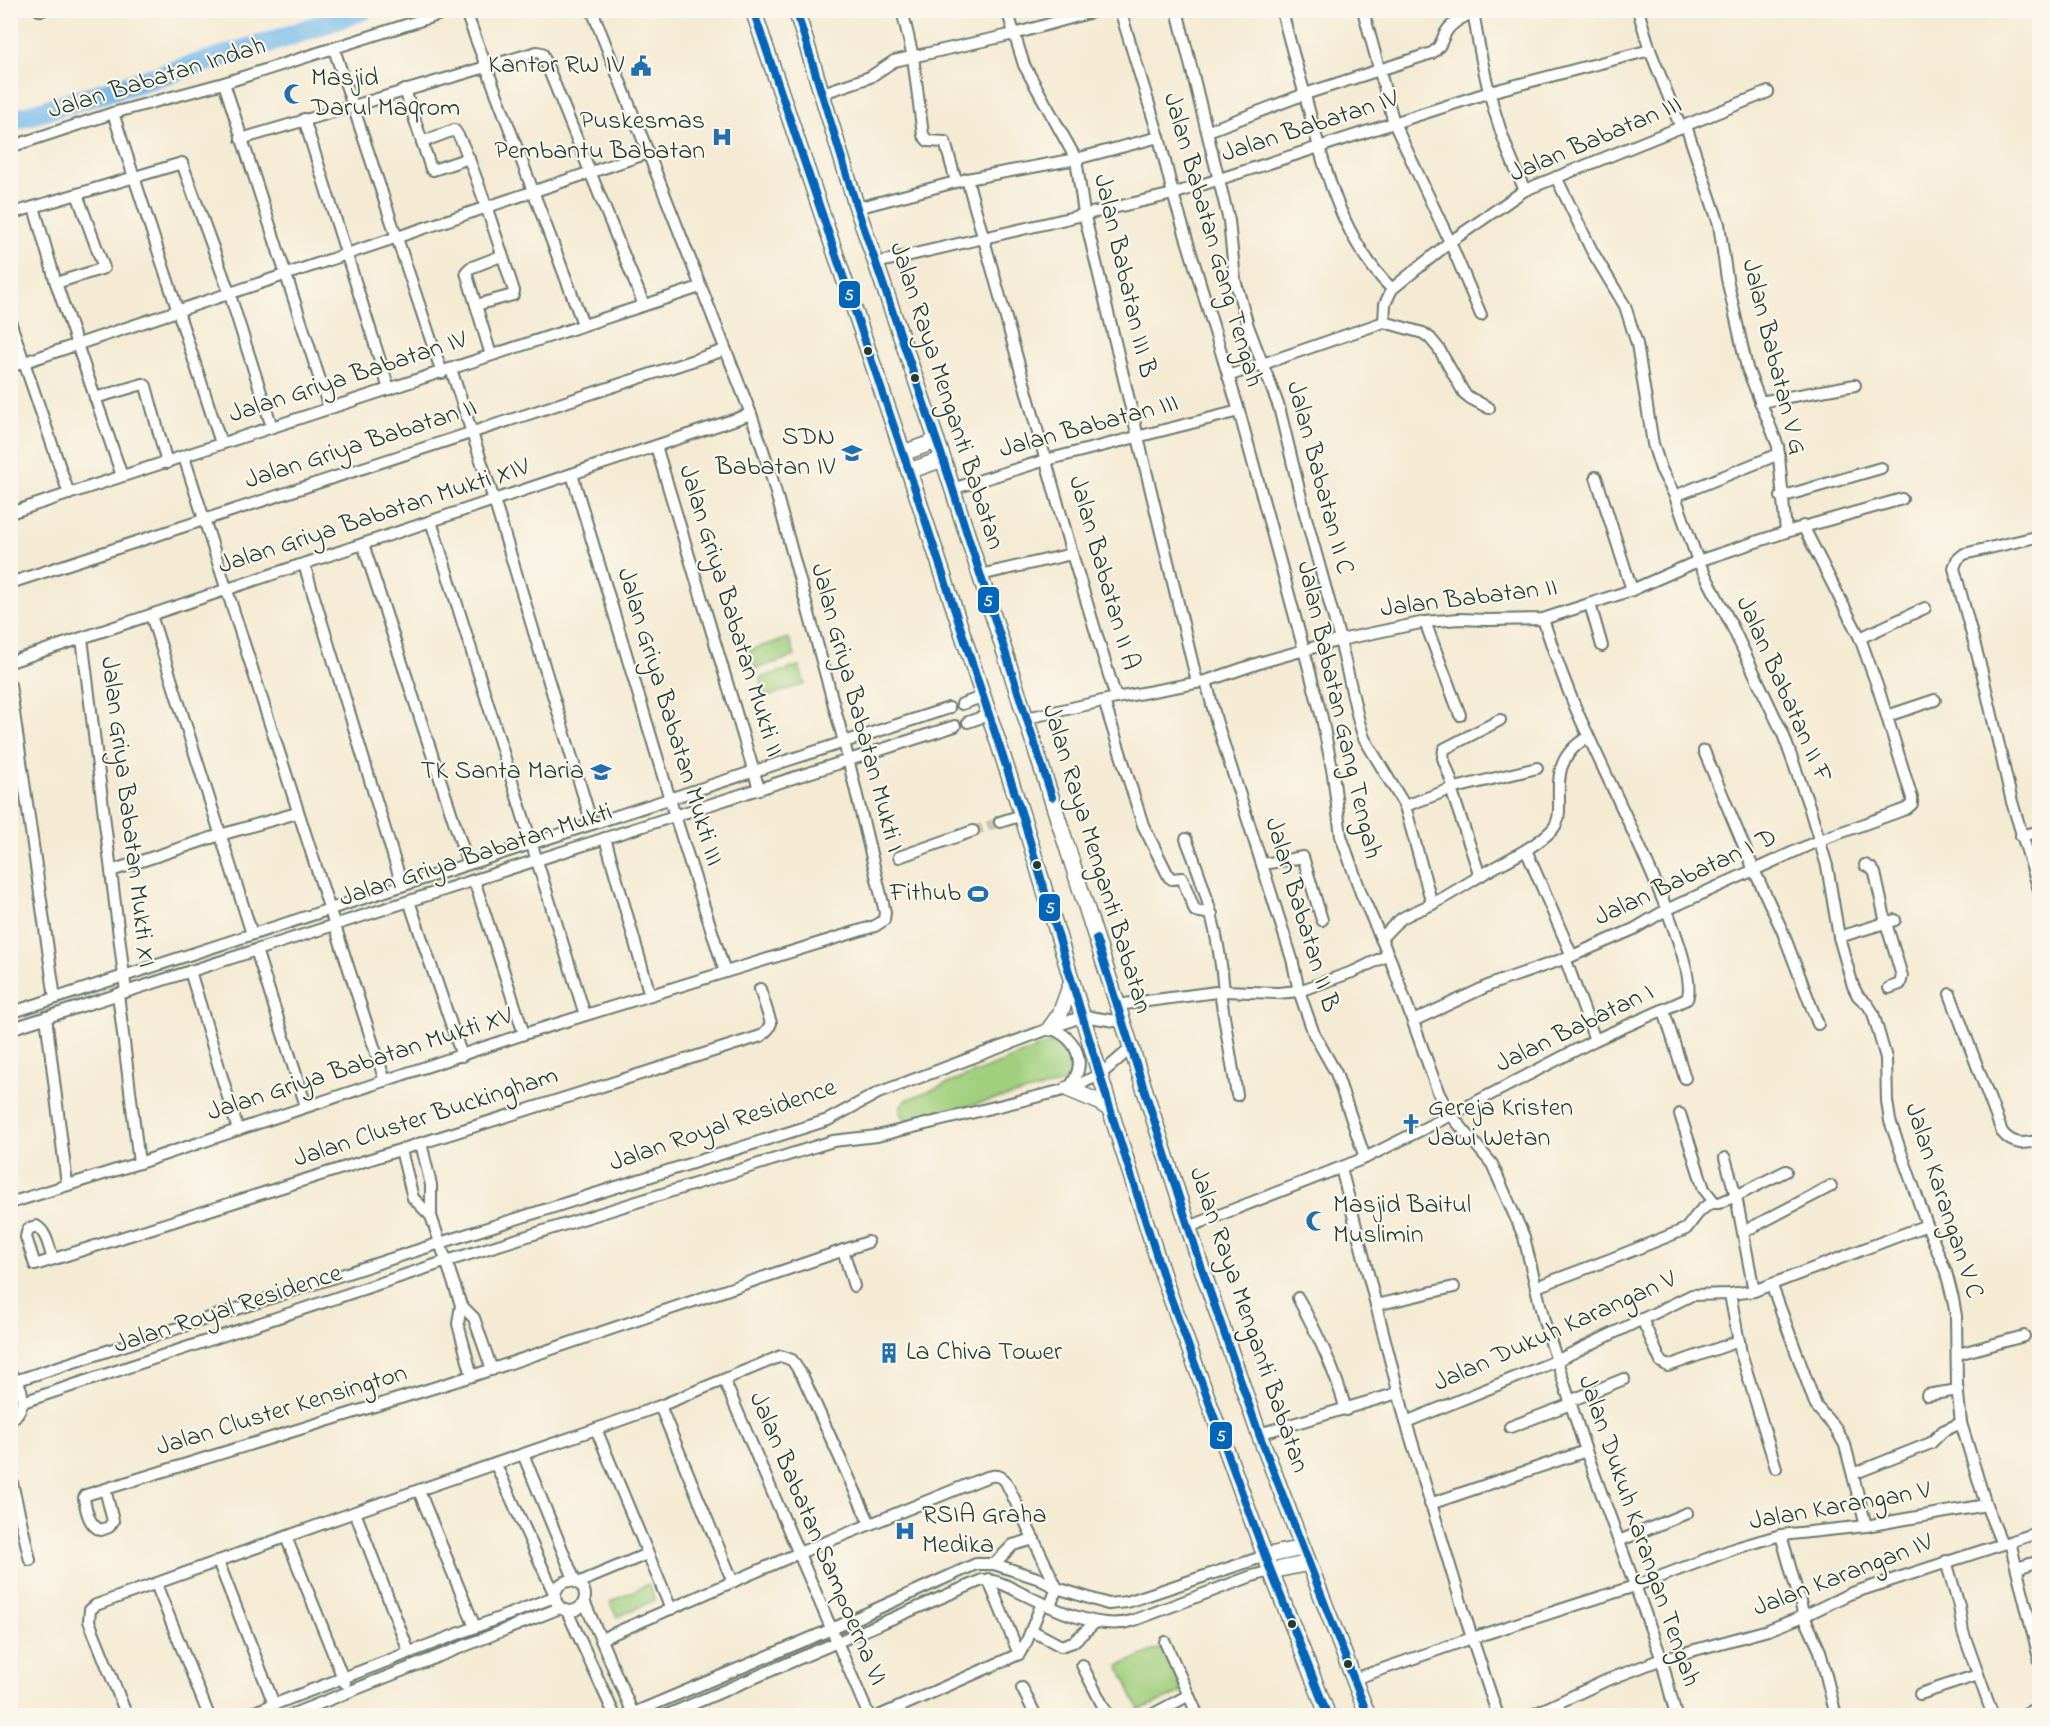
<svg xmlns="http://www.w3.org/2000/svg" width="2050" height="1726" viewBox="0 0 2050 1726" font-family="'Indie Flower',sans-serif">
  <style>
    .green { fill: #a1cf7d; stroke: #608658; stroke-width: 1.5 }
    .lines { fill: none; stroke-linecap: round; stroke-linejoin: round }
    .river { stroke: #72b9ea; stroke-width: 21 }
    .street-tunnel { stroke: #cac7b3; stroke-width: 10; stroke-dasharray: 10 5; stroke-linecap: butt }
    .street-casing { stroke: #6a7a6c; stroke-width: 14 }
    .secondary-casing { stroke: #6a7a6c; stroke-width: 18 }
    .street { stroke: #fff; stroke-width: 10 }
    .secondary { stroke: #fff; stroke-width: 15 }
    .bus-1-casing { stroke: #fbf7ec; stroke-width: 12 }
    .bus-1 { stroke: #0065bd; stroke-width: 8 }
    .bus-dot { fill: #1f3d34; stroke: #fbf7ec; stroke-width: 2 }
    .labels { text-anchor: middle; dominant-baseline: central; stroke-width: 4.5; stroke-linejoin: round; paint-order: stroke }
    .poi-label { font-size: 26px; fill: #1f3d34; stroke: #fbf7ec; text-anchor: end }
    .street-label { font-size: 26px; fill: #1f3d34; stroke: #fbf7ec }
    .line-badge { stroke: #fbf7ec; stroke-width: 2 }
    .badge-label { font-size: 16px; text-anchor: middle; font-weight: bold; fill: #fff }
  </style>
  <rect width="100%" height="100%" fill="#fbf7ec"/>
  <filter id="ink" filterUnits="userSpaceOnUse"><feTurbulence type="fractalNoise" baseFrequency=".0167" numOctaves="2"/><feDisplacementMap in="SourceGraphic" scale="12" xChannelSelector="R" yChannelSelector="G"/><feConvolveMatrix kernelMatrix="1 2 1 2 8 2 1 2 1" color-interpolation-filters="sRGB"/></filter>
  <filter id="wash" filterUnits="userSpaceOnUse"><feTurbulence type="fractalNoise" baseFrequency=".008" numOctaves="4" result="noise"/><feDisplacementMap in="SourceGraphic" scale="24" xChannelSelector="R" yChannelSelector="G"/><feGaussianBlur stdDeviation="1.35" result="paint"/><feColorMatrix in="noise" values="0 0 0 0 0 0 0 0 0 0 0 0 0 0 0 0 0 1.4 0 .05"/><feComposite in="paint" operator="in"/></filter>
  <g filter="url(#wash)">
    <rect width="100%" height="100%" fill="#f5ead3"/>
    <!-- green -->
    <g class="green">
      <polygon points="789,638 795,656 755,669 749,650"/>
      <polygon points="799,666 805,684 766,697 760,678"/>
      <path d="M 1050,1043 C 1064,1042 1069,1047 1076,1058 L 1070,1079 L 1065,1083 L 908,1120 L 900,1114 L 901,1105 L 906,1100 Z"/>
      <polygon points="648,1584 655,1600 617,1617 610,1602"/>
      <polygon points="1162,1647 1182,1692 1139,1710 1119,1666"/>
    </g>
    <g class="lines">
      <!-- river -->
      <polyline class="river" points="10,121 280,39 363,10"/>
    </g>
  </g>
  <g filter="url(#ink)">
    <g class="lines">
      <!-- street-tunnel -->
      <polyline class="street-tunnel" points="973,831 1000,822"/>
      <!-- street casing -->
      <g class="street-casing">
        <g id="street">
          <polyline points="39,10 43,10"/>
          <polyline points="465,10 583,324"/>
          <polyline points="902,10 913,57 923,135 928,141 945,142 956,181"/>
          <polyline points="1007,10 1024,65 1076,159 1084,213 1197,682"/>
          <polyline points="1120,10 1159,137 1173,194 1239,411 1304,650 1322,718 1333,774 1341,836 1361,893 1391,961 1439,1094 1451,1115 1492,1164 1524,1237 1544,1321 1586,1451 1661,1657 1676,1716"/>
          <polyline points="1177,10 1229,221 1235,280 1248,326 1279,407 1305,514 1340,640 1359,722 1364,738 1405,806"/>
          <path d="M 1282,10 C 1289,42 1299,72 1307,103 C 1325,169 1341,239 1392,289"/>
          <polyline points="1363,10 1394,123 1450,242 1481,315"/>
          <path d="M 1473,10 C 1482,72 1497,134 1525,190"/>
          <polyline points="1638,10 1650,50 1681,128"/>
          <polyline points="334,49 442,373"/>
          <polyline points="224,83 329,408"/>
          <polyline points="405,90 431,169 433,170 469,158"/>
          <polyline points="823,93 870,77 894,61 1014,34 1099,10"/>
          <polyline points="113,113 221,443"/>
          <polyline points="304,119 389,389"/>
          <polyline points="1686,126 1719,224 1727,279 1747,368 1778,446 1786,532"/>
          <path d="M 1208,131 L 1305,94 L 1432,53 C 1441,47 1441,41 1446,32 C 1452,22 1469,14 1480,10"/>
          <polyline points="241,139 537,52 542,53 644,305"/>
          <path d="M 422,142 L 454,130 C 466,138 506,267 514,291 L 513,295 L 476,305"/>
          <polyline points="10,147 113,113 224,83 453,10"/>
          <polyline points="1556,177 1592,251 1625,306 1637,344 1653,444 1661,469 1675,496 1698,561 1731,624 1783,734 1809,806 1827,866 1839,937 1853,986 1858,996 1868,1005 1873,1013 1886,1058 1887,1101 1890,1121 1927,1225 1946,1272 1953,1299 1956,1316 1957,1385 1961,1423 1986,1505 2002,1544"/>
          <polyline points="967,179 1072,554 1116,698"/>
          <polyline points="34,207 56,283 122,476"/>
          <polyline points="857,208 967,179 1076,159 1159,137"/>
          <polyline points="10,214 182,163 229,292 272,427"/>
          <polyline points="876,263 1173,194 1490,92 1650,50"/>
          <polyline points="56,283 104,268 77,194"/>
          <polyline points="10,321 69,494"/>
          <polyline points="1384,322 1385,304 1392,289 1450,242 1525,190 1768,92"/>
          <polyline points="491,355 466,272 470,268 501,256"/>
          <polyline points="10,367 648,153"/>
          <polyline points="451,369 494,500 592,824"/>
          <polyline points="1228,376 1384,322 1423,333 1430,338 1439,349 1464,393 1470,398 1489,408"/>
          <polyline points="95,398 143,384 146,386 167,463"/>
          <polyline points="1760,402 1855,385"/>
          <polyline points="656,446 759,789"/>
          <polyline points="184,457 385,1081"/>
          <polyline points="572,474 675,816 725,972"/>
          <polyline points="1596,477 1632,590"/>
          <polyline points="952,489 1046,460 1239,411"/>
          <polyline points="1675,496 1779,454"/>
          <polyline points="1781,497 1881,468"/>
          <polyline points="10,513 700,287"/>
          <polyline points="431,521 585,1015"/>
          <polyline points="2040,536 1964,554 1957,560 1954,568 1982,672 2012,802 2040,893"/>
          <polyline points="363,544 468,864"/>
          <polyline points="304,564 402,885"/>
          <polyline points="980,575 1072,554"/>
          <polyline points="10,583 725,350"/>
          <polyline points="1590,604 1602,646"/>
          <polyline points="151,615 252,934"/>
          <polyline points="1425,622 1460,715"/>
          <polyline points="82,638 126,992"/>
          <polyline points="1860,638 1925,608"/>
          <polyline points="10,662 751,414"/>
          <polyline points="1206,681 1216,720 1292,959 1299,991 1314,1034 1336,1073 1365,1158"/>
          <polyline points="10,685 55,998"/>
          <polyline points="1104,701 1143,825 1169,877 1172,879 1182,878 1195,911 1212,914"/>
          <polyline points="962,704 982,697"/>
          <polyline points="1887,716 1935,700"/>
          <polyline points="1027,718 1116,698 1206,681 1262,662 1340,640 1425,622 1459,619 1487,620 1543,619 1632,590 1698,561 1786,532 1902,499"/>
          <polyline points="968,722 988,715"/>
          <polyline points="1704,751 1754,870 1782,930 1818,1024"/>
          <polyline points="1454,788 1443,758 1444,749 1500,720"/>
          <polyline points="1451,789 1480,876"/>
          <polyline points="1000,822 1022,815"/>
          <polyline points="2021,836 2040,831"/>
          <polyline points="605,838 650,995"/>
          <path d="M 1186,839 C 1207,891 1219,935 1224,991"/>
          <polyline points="1526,850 1572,956"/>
          <polyline points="899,857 973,831"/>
          <polyline points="1263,864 1303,857 1322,920"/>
          <polyline points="1865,865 1871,868 1875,873 1886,923 1902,976 1900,984 1889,988"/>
          <polyline points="111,871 220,835 297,813"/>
          <polyline points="474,880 524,1034"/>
          <polyline points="409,901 462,1056"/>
          <polyline points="1432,904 1405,806 1451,789 1537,768"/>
          <polyline points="1839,937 1895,920"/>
          <path d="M 1381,939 C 1387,932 1393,925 1401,919 C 1411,912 1423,909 1434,903 C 1453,893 1471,881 1490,870 C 1511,858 1535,847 1552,830 C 1572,809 1538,766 1588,737"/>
          <polyline points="256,950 306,1106"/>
          <polyline points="1565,958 1595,1040"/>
          <polyline points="190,971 238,1130"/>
          <polyline points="1220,992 1237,1095"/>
          <polyline points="118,994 139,1163"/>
          <path d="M 1950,994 L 2002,1132 C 2013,1146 2024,1144 2040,1140"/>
          <polyline points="1117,1005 1224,991 1278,993 1299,991 1355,971 1388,955"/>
          <polyline points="1664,1011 1685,1078"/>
          <polyline points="10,1013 949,708"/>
          <polyline points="46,1017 67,1184"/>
          <polyline points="1413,1021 1492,984 1572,956 1634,929 1666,910 1820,840 1906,809 1912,804 1912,798 1879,691 1860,638 1803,526"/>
          <path d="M 1050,1028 C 1079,1039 1088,1065 1068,1089"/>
          <polyline points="10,1029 955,726"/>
          <polyline points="1680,1114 1704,1189 1715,1203 1719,1203 1736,1196 1754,1291"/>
          <polyline points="421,1143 431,1185 431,1216 461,1305 474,1318 492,1370"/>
          <polyline points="401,1150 413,1198 431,1216"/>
          <polyline points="1725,1158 1736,1196 1786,1171"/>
          <polyline points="1341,1168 1406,1422 1472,1638 1498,1716"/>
          <polyline points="10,1203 139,1163 524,1034 875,926 884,920 885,912 844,742 770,471 751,414 592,10"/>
          <path d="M 1189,1227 L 1365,1158 L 1451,1115 L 1595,1040 L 1687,999 C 1703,965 1605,775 1587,733 C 1569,696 1556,658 1543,619"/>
          <polyline points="1743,1232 1831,1186"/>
          <polyline points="843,1250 854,1286"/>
          <path d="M 53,1259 C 49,1248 47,1232 36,1226 L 28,1229 L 26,1237 L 35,1265 L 761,1036 L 768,1029 L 771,1023 L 760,989"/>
          <polyline points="1772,1286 1816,1406 1836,1429 1845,1445 1866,1526"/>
          <path d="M 1536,1287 L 1611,1259 L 1686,1229 C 1697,1215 1698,1210 1714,1202"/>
          <polyline points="1730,1294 1741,1353 1776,1468"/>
          <path d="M 1298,1298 C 1318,1335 1335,1370 1346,1410"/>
          <polyline points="461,1305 458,1324 472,1376"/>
          <polyline points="1376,1305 1454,1287"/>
          <polyline points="1642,1319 1661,1362 1668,1366 1739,1341"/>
          <polyline points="1958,1354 2024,1336"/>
          <path d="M 10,1373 C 25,1387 28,1407 10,1421"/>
          <polyline points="18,1380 440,1243 828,1120 878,1093 1083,1016 1122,1022"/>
          <polyline points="724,1380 869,1716"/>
          <polyline points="1927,1395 1958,1390"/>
          <polyline points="1570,1401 1624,1379"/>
          <polyline points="23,1402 447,1261 833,1141 877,1136 1068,1089 1100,1075 1130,1049"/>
          <polyline points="660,1406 733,1582"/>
          <polyline points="1406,1422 1556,1361 1692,1295 1730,1294 1754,1291 1927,1225"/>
          <polyline points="1510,1427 1571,1404"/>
          <polyline points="596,1429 671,1609"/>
          <polyline points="1259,1434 1398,1393"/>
          <polyline points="523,1454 575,1581"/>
          <polyline points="496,1465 554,1593"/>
          <polyline points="10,1474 30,1560"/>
          <polyline points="1853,1474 1931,1443 1943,1431 1961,1423"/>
          <path d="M 105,1489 L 113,1521 L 109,1527 L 101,1530 C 89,1526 86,1510 84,1498 L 86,1495 L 472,1376 L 868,1242"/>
          <polyline points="419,1491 475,1627"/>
          <polyline points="1430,1504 1586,1451"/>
          <polyline points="355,1512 409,1652"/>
          <polyline points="1781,1535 1804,1616 1820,1651 1836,1716"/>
          <polyline points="286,1537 345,1683"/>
          <polyline points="1619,1541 1687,1513"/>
          <polyline points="2010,1542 2040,1662"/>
          <polyline points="218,1561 274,1704"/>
          <polyline points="1946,1561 1959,1606 1963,1632 1993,1716"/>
          <polyline points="994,1564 1013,1545 1034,1539"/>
          <polyline points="2017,1568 2040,1561"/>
          <polyline points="988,1579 1019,1654"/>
          <circle cx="570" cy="1596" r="15"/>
          <polyline points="578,1583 647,1554"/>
          <polyline points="156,1584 209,1716"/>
          <polyline points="584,1601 632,1711"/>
          <polyline points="567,1611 615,1716"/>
          <polyline points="1031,1630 1061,1646 1073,1642 1096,1622"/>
          <path d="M 601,1639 L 799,1553 L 979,1480 C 989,1476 999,1472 1006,1482 L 1057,1588 L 1050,1606"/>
          <polyline points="1165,1642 1198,1716"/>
          <polyline points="1082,1665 1108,1716"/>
          <polyline points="1354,1679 1472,1638 1635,1586 1736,1548 1781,1535 1866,1526 1986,1505"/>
          <polyline points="1022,1688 1036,1716"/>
          <polyline points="1920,1694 1978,1675"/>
          <polyline points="636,1712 832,1629 976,1564 994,1564 1037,1578 1057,1588 1108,1604 1127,1602 1265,1556"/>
          <polyline points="127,1716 89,1621 90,1610 96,1605 355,1512 596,1429 660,1406 781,1356 792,1360 803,1377 870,1524"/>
          <polyline points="244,1716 554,1597"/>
          <polyline points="288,1716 560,1608"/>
          <path d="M 665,1716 L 982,1580 C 996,1579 1009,1587 1021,1593 C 1052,1608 1098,1631 1132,1621 L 1252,1576 L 1271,1571"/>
          <polyline points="879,1716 1019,1654 1026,1643 1042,1603"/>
          <polyline points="1150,1716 1189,1695"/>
          <polyline points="1530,1716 1605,1681 1662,1659 1768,1630 1804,1616 1849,1594 2040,1532"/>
          <polyline points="2020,1716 2040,1707"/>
        </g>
      </g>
      <!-- secondary casing -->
      <g class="secondary-casing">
        <g id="secondary">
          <polyline points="753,10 909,471 1022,815 1115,1125 1165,1282 1265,1556 1328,1716"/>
          <polyline points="796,10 857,208 943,459 1200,1263 1259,1434 1368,1716"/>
          <polyline points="903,453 937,441"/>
          <polyline points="909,471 943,459"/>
          <polyline points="1050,1028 1060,1014 1072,981"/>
          <polyline points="1068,1089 1097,1101 1110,1109"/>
          <polyline points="1265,1556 1302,1548"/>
          <polyline points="1271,1571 1309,1563"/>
        </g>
      </g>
      <!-- street -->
      <use href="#street" class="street"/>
      <!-- secondary -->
      <use href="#secondary" class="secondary"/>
      <!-- bus-1 casing -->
      <g class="bus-1-casing">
        <g id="bus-1">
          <polyline points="753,10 909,471 1022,815 1115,1125 1165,1282 1265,1556 1328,1716"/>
          <polyline points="796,10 857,208 943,459 1052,797"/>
          <polyline points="1096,939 1200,1263 1259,1434 1368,1716"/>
        </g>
      </g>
      <!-- bus-1 -->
      <use href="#bus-1" class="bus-1"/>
    </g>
  </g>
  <!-- icons -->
  <defs>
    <g id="civic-bare" transform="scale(1.62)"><path d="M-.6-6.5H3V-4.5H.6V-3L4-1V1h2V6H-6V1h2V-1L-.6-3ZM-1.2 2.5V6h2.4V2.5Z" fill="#1f6fb2" stroke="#fbf7ec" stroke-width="2.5" paint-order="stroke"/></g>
    <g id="mosque-bare" transform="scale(1.62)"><path d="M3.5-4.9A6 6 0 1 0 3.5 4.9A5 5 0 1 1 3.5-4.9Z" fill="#1f6fb2" stroke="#fbf7ec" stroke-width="2.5" paint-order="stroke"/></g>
    <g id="hospital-bare" transform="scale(1.62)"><path d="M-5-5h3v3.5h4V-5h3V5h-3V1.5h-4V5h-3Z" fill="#1f6fb2" stroke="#fbf7ec" stroke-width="2.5" paint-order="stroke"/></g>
    <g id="school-bare" transform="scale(1.62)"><path d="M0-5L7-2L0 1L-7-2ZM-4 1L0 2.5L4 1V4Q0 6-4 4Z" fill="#1f6fb2" stroke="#fbf7ec" stroke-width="2.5" paint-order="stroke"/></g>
    <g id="stadium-bare" transform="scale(1.62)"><path d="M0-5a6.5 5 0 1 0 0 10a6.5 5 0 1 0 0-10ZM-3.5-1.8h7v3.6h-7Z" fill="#1f6fb2" stroke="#fbf7ec" stroke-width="2.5" paint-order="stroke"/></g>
    <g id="church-bare" transform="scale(1.62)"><path d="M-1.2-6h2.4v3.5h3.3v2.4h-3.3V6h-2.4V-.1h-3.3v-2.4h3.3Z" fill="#1f6fb2" stroke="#fbf7ec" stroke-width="2.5" paint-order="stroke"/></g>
    <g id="building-bare" transform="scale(1.62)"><path d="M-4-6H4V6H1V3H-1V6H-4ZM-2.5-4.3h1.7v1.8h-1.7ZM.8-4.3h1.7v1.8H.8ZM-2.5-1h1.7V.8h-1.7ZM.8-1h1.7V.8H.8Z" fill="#1f6fb2" stroke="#fbf7ec" stroke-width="2.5" paint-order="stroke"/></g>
  </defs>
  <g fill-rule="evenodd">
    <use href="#civic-bare" x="641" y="66"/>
    <use href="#mosque-bare" x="294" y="94"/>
    <use href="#hospital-bare" x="722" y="137"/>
    <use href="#school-bare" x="852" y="453"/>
    <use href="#school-bare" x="601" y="772"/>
    <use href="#stadium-bare" x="978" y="894"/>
    <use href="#church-bare" x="1411" y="1124"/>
    <use href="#mosque-bare" x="1316" y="1221"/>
    <use href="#building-bare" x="889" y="1353"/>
    <use href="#hospital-bare" x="905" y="1531"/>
  </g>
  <!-- markers -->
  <g class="bus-dot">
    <circle cx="868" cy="351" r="5"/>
    <circle cx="915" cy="378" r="5"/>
    <circle cx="1037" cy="865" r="5"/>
    <circle cx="1292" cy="1624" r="5"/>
    <circle cx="1348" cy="1664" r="5"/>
  </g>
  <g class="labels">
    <!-- poi labels -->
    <g class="poi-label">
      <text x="624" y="66">Kantor RW IV</text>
      <text x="311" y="79" text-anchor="start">Masjid<tspan x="311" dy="30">Darul Maqrom</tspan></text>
      <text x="705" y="122">Puskesmas<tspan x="705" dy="30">Pembantu Babatan</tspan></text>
      <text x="835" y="438">SDN<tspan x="835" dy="30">Babatan IV</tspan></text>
      <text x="584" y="772">TK Santa Maria</text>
      <text x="961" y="894">Fithub</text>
      <text x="1428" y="1109" text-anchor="start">Gereja Kristen<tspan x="1428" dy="30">Jawi Wetan</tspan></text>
      <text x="1333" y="1206" text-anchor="start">Masjid Baitul<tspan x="1333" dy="30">Muslimin</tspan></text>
      <text x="906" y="1353" text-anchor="start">La Chiva Tower</text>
      <text x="922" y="1516" text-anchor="start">RSIA Graha<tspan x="922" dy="30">Medika</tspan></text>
    </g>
    <!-- street labels -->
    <g class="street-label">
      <text transform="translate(157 79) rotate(-17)">Jalan Babatan Indah</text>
      <text transform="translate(1310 127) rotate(-18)">Jalan Babatan IV</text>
      <text transform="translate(1596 140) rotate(-23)">Jalan Babatan III</text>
      <text transform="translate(1212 240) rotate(74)">Jalan Babatan Gang Tengah</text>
      <text transform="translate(1124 276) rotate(77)">Jalan Babatan III B</text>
      <text transform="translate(1773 357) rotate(76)">Jalan Babatan V G</text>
      <text transform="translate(348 378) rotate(-18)">Jalan Griya Babatan IV</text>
      <text transform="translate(946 396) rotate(72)">Jalan Raya Menganti Babatan</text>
      <text transform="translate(1089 427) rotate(-15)">Jalan Babatan III</text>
      <text transform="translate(361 445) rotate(-18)">Jalan Griya Babatan II</text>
      <text transform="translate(1319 478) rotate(75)">Jalan Babatan II C</text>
      <text transform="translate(374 517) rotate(-18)">Jalan Griya Babatan Mukti XIV</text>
      <text transform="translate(1103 573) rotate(74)">Jalan Babatan II A</text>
      <text transform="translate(1469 599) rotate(-7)">Jalan Babatan II</text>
      <text transform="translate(730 611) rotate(73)">Jalan Griya Babatan Mukti II</text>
      <text transform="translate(1783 690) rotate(66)">Jalan Babatan II F</text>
      <text transform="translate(856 708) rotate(75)">Jalan Griya Babatan Mukti I</text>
      <text transform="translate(1338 710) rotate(77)">Jalan Babatan Gang Tengah</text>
      <text transform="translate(669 717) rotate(73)">Jalan Griya Babatan Mukti III</text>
      <text transform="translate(127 812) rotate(83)">Jalan Griya Babatan Mukti XI</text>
      <text transform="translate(476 856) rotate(-18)">Jalan Griya Babatan Mukti</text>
      <text transform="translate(1096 859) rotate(73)">Jalan Raya Menganti Babatan</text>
      <text transform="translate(1686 878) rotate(-25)">Jalan Babatan I D</text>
      <text transform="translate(1301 915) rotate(73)">Jalan Babatan II B</text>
      <text transform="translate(1575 1029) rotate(-26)">Jalan Babatan I</text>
      <text transform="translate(360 1065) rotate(-18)">Jalan Griya Babatan Mukti XV</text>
      <text transform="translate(426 1118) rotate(-18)">Jalan Cluster Buckingham</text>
      <text transform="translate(723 1126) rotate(-19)">Jalan Royal Residence</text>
      <text transform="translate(1943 1201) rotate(72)">Jalan Karangan V C</text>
      <text transform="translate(228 1310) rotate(-18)">Jalan Royal Residence</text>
      <text transform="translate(1248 1320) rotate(71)">Jalan Raya Menganti Babatan</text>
      <text transform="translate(1555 1332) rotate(-24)">Jalan Dukuh Karangan V</text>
      <text transform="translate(282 1411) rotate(-17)">Jalan Cluster Kensington</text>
      <text transform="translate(1840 1507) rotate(-10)">Jalan Karangan V</text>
      <text transform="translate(1638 1531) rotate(71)">Jalan Dukuh Karangan Tengah</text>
      <text transform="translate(817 1539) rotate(67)">Jalan Babatan Sampoerna VI</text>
      <text transform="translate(1843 1576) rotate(-21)">Jalan Karangan IV</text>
    </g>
  </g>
  <g class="line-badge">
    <rect x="838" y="280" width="23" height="29" rx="6" fill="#0065bd"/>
    <rect x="977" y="586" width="23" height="28" rx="6" fill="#0065bd"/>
    <rect x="1038" y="893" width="23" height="29" rx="6" fill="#0065bd"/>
    <rect x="1209" y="1421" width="24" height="29" rx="6" fill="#0065bd"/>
  </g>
  <g class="badge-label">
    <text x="849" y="300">5</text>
    <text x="988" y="606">5</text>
    <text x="1050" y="913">5</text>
    <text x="1221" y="1441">5</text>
  </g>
  <!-- margin -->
  <rect width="2050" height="1726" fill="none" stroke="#fbf7ec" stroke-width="36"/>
</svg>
